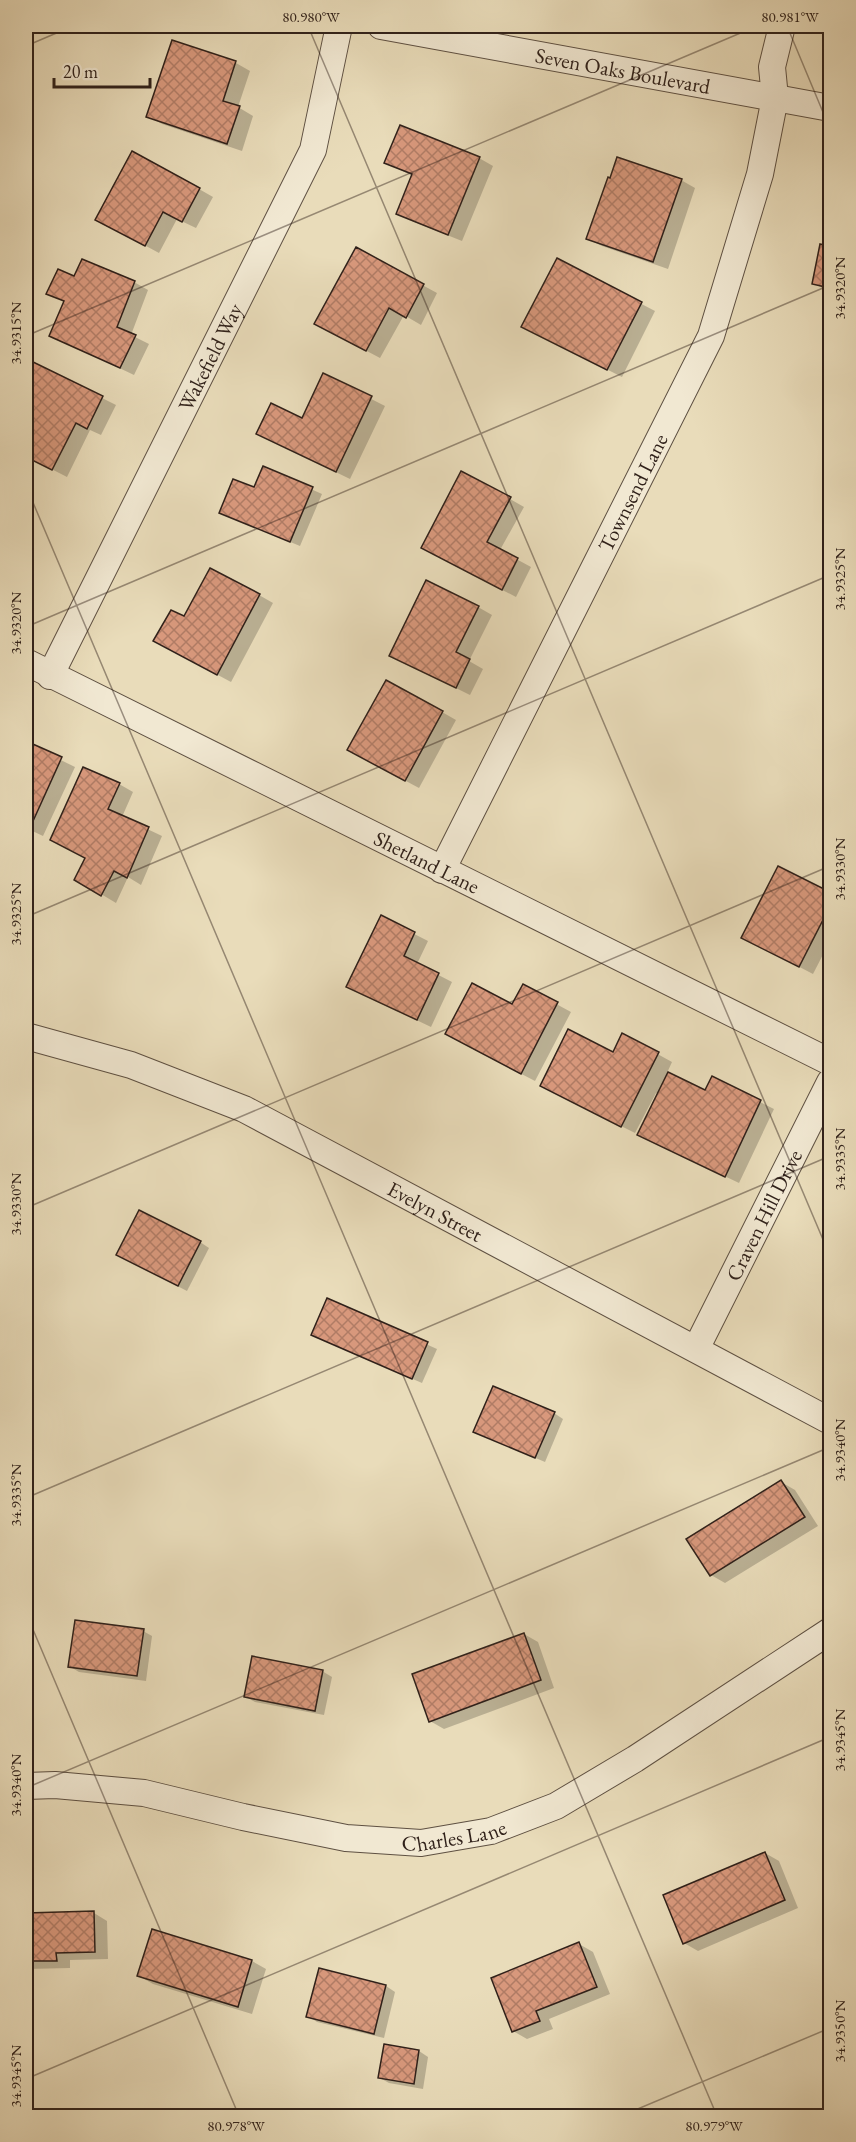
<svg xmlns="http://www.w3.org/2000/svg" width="856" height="2142" viewBox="0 0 856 2142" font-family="'EB Garamond',serif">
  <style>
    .shadow { fill: #0003 }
    .building { fill: url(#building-cross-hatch); stroke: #30211a; stroke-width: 1.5 }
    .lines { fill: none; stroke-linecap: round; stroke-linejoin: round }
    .street-casing { stroke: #5e5042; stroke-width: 28 }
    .street { stroke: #f1e8d2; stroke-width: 26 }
    .ticks { fill: none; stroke: #30211a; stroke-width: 1.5; stroke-opacity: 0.45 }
    .labels { text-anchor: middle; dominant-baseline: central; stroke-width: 5; stroke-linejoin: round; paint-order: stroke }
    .street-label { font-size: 21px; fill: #30211a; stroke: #f1e8d2 }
    .neatline { fill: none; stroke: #30211a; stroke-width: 2 }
    .ticks-label { font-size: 15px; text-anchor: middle; fill: #30211a }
  </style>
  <defs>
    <pattern id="building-cross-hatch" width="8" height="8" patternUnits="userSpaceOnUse" patternTransform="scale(1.5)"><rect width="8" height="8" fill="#d8987c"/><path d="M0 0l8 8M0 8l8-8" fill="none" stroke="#b07c65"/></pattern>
  </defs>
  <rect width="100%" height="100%" fill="#e9dcba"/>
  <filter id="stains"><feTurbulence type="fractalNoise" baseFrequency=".00333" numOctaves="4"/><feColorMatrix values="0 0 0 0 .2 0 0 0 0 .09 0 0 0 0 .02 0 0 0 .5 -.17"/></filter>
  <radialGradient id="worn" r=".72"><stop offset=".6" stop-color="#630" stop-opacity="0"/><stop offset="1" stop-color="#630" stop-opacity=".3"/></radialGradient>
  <!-- shadow -->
  <g class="shadow">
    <polygon points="173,42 236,63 250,71 238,107 253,116 242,151 162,124 148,116"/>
    <polygon points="479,158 493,166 462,241 412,221 398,213 413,176 386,163"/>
    <polygon points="681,180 695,188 668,269 602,246 588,239"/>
    <polygon points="199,189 213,197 196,228 177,219 159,253 111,227"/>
    <polygon points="821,245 830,247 830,292 813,283"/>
    <polygon points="356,249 437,293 421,325 404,315 380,358 329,331"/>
    <polygon points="557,260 655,311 622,377 537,334"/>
    <polygon points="75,278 134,282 148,290 131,335 149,344 134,375 50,335 65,302 48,293"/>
    <polygon points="30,362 116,405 101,435 90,430 67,477 26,456 26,370"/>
    <polygon points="324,375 385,406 350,479 272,441 302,420"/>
    <polygon points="264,468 322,494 300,546 230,517 255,489"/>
    <polygon points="510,499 524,507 500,550 531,567 516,597 437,556"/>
    <polygon points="259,595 273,603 231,682 169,649 184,618"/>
    <polygon points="478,607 492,615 469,661 483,669 470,695 405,663"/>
    <polygon points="442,712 456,720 419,788 363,758"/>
    <polygon points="26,743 75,767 43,836 26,828"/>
    <polygon points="119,784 133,792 122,817 162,836 141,885 128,877 116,903 76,879 86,858 66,848"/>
    <polygon points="779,868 830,894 830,941 813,974 757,945"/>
    <polygon points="381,917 428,941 417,964 452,982 431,1027 362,994"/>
    <polygon points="523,986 571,1012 535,1081 460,1042 513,1006"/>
    <polygon points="623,1035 672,1062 667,1073 706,1092 713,1078 774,1109 739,1183 639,1135 659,1094 656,1093 635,1133 555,1093 613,1054"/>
    <polygon points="200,1242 209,1248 187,1291 127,1260"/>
    <polygon points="328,1300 437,1349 422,1383 323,1340"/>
    <polygon points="554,1413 563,1419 545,1462 475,1432"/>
    <polygon points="781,1482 795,1490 818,1526 725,1583 711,1575"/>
    <polygon points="143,1631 152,1636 146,1681 79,1672 69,1666"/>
    <polygon points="524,1634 538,1642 554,1688 444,1729 430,1721"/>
    <polygon points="322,1671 332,1677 324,1715 255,1702 246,1697"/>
    <polygon points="765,1853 779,1861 798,1908 698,1951 684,1943"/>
    <polygon points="94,1913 107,1921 108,1959 70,1960 70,1968 26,1969 26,1915"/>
    <polygon points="153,1931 252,1961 266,1969 252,2014 153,1984 139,1976"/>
    <polygon points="579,1944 593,1952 610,1994 549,2019 553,2029 527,2039 513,2031"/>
    <polygon points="320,1970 386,1986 395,1992 384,2038 317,2022 308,2016"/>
    <polygon points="385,2046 419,2051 428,2057 423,2089 389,2083 380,2078"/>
  </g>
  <!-- building -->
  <g class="building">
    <polygon points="172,40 236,61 223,101 240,106 227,144 146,117"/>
    <polygon points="400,125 480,157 448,235 396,214 412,174 384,163"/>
    <polygon points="132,151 200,188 182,222 163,212 145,246 95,220"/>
    <polygon points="617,157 682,179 653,262 586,239 608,177 610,178"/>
    <polygon points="820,244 830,246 830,288 812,284"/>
    <polygon points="356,247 424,284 406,318 389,308 366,351 314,324"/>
    <polygon points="557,258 642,302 607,370 521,327"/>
    <polygon points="82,259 135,281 117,327 136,335 120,368 49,336 64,301 46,294 58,269 74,276"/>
    <polygon points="29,360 103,396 87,429 76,423 52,470 26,457 26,367"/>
    <polygon points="323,373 372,396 336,472 256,434 271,403 302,418"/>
    <polygon points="263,466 313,487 290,542 219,513 233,479 254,487"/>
    <polygon points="461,471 511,497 487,542 518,558 502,590 421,548"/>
    <polygon points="210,568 260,594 217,675 153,641 171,610 184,616"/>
    <polygon points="426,580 479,606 456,652 470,659 456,688 389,656"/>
    <polygon points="386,680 443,711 405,781 347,750"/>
    <polygon points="26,741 62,757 29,830 26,828"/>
    <polygon points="83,767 120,783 108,809 149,827 127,878 114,871 101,896 74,880 85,858 50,840"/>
    <polygon points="778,866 830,892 830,906 799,967 741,938"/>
    <polygon points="381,915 415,932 404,956 439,973 417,1020 346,987"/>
    <polygon points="472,983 512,1004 523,984 558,1002 521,1074 445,1034"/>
    <polygon points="568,1029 613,1052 622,1033 659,1052 621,1127 540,1086"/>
    <polygon points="668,1072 705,1090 712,1076 761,1100 725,1177 637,1135"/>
    <polygon points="139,1210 201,1241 178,1286 116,1255"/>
    <polygon points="327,1298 428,1342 412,1379 311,1335"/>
    <polygon points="493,1386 555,1412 535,1458 473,1432"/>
    <polygon points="781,1480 805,1517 710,1576 686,1539"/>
    <polygon points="75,1620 144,1629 137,1676 68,1667"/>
    <polygon points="524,1633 541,1680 429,1722 412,1674"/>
    <polygon points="252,1656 323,1670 315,1711 244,1697"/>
    <polygon points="765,1852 785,1900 683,1944 663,1895"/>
    <polygon points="94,1911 95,1952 56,1953 57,1961 26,1961 26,1913"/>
    <polygon points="152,1929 252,1960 238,2007 137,1976"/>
    <polygon points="579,1942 597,1987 536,2011 540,2021 512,2032 491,1978"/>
    <polygon points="319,1968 386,1985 374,2034 306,2017"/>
    <polygon points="384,2044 419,2050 414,2084 378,2078"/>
  </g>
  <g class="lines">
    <!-- street casing -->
    <g class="street-casing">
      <g id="street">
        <path id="s1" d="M 381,26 L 830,108"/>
        <path id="s2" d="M 26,662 L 830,1062"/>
        <path id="s3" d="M 50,676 L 313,150 L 339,26"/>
        <path id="s4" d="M 442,870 L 711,336 L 760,174 L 775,98 L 772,67 L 782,26"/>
        <path id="s5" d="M 26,1036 L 131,1065 L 244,1109 L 830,1421"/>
        <path id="s6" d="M 696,1349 L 830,1082"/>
        <path id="s7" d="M 26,1786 L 55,1785 L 144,1793 L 243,1817 L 346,1838 L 421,1843 L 491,1831 L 556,1806 L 635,1759 L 830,1631"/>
      </g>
    </g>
    <!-- street -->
    <use href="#street" class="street"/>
  </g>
  <!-- ticks -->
  <path class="ticks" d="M 308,26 L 830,1256M 787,26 L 830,129M 26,46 L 73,26M 26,336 L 757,26M 26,486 L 717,2116M 26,627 L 830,285M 26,917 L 830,575M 26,1208 L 830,866M 26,1498 L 830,1156M 26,1613 L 239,2116M 26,1788 L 830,1447M 26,2079 L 830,1737M 621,2116 L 830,2028"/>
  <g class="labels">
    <!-- street labels -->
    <g class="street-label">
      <text stroke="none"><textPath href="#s1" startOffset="246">Seven Oaks Boulevard</textPath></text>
      <text stroke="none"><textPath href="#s3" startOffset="357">Wakefield Way</textPath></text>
      <text stroke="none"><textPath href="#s4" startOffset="423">Townsend Lane</textPath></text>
      <text stroke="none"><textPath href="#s2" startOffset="448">Shetland Lane</textPath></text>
      <text stroke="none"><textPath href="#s5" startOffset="447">Evelyn Street</textPath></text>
      <text stroke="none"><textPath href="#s6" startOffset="150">Craven Hill Drive</textPath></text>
      <text stroke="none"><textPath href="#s7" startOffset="434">Charles Lane</textPath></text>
    </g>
  </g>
  <!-- margin -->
  <rect width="856" height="2142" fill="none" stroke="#e9dcba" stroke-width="66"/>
  <!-- scale -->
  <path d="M54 78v9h96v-9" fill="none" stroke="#30211a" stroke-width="3"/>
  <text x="63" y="78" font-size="18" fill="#30211a" stroke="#f1e8d2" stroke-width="4.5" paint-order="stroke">20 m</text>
  <rect x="33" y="33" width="790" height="2076" class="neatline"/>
  <g class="ticks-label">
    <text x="311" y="22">80.980°W</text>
    <text x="790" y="22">80.981°W</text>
    <text transform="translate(840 288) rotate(-90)" y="5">34.9320°N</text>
    <text transform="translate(16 333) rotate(-90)" y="5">34.9315°N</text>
    <text transform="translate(840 579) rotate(-90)" y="5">34.9325°N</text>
    <text transform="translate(16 623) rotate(-90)" y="5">34.9320°N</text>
    <text transform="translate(840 869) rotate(-90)" y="5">34.9330°N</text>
    <text transform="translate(16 914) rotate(-90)" y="5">34.9325°N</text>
    <text transform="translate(840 1159) rotate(-90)" y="5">34.9335°N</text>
    <text transform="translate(16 1204) rotate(-90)" y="5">34.9330°N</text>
    <text transform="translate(840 1450) rotate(-90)" y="5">34.9340°N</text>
    <text transform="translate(16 1495) rotate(-90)" y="5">34.9335°N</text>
    <text transform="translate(840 1740) rotate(-90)" y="5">34.9345°N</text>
    <text transform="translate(16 1785) rotate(-90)" y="5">34.9340°N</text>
    <text transform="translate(840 2031) rotate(-90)" y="5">34.9350°N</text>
    <text transform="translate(16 2076) rotate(-90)" y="5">34.9345°N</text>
    <text x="236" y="2131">80.978°W</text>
    <text x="714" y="2131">80.979°W</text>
  </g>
  <rect width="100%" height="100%" filter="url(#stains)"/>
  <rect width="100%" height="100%" fill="url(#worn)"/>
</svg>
